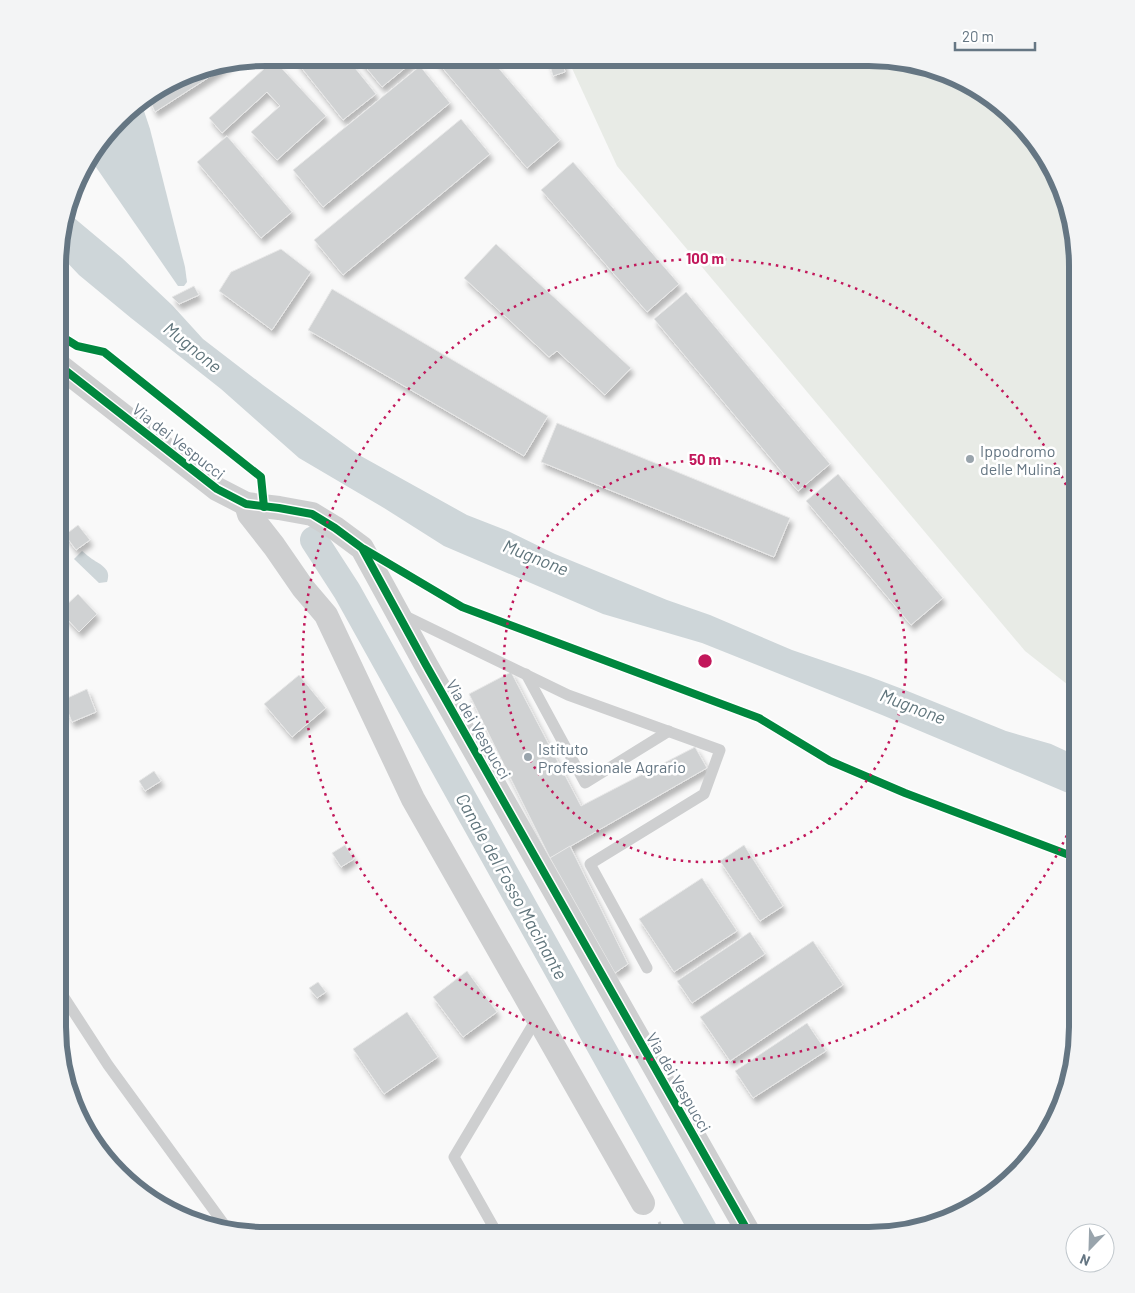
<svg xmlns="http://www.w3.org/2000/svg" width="1135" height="1293" viewBox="0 0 1135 1293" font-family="Barlow,sans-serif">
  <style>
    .built { fill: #e8e9e9 }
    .green { fill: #e8ebe6 }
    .water { fill: #ced6d9 }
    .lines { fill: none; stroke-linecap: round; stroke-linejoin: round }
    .canal { stroke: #ced6d9; stroke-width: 28 }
    .building { fill: #d0d2d3; stroke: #e8e8e8; filter: url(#shadow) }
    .path { stroke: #cbcccd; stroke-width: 3; stroke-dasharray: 2.5 2.5; stroke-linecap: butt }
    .lane { stroke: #cecfd0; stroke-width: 11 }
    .street { stroke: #cecfd0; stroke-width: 24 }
    .cycleway-casing { stroke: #fff; stroke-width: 11 }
    .cycleway { stroke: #00873e; stroke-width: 8 }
    .ring { fill: none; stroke: #c2185b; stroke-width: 2.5; stroke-dasharray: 2.5 5 }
    .poi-dot { fill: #99a4ac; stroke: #fff; stroke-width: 2 }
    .labels { text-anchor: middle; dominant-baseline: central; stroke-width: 5; stroke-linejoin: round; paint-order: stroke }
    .street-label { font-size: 16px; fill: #657683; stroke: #fff }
    .poi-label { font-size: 16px; fill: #657683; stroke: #fff; text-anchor: start }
    .water-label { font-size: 18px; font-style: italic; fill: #60757c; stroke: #fff }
    .rim { fill: none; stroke: #657683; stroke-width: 6 }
    .centre { fill: #c2185b; stroke: #fff; stroke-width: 2.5 }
    .ring-label { font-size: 15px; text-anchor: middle; font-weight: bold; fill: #c2185b; stroke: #fff; stroke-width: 5; stroke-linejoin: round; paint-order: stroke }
  </style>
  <defs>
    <filter id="shadow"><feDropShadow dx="3" dy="5.5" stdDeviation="2.5" flood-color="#0004"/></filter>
  </defs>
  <rect width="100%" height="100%" fill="#f9f9f9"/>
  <!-- built -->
  <polygon class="built" points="67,1085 95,1128 143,1193 119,1174 86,1131"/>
  <!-- green -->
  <polygon class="green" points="568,58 896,59 985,93 1049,162 1070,212 1077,266 1077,692 1025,651 617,166 570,64"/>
  <!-- water -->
  <g class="water">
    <polygon points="141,102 150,129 185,267 187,282 184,286 178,286 89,157 129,109"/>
    <polygon points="67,212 122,258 172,305 203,339 263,385 359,455 467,515 508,531 555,554 667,600 710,615 792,650 868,676 905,690 1006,731 1051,744 1077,756 1077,797 882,715 702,643 603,614 444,546 384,508 299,458 221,389 131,318 79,275 61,256 61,226"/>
    <path d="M 82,551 C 86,554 89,557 92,559 C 101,565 112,569 107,582 L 99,583 L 74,559 Z"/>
  </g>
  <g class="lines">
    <!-- canal -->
    <polyline class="canal" points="314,540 347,591 706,1235"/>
  </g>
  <!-- building -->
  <g class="building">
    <polygon points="301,58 347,58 376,94 343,120 296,61"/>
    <polygon points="358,58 413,58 415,60 382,87"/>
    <polygon points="434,58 490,58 560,140 527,168"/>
    <polygon points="548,58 562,58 565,72 553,76"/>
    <polygon points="274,60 326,116 277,160 251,132 280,106 267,92 222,133 209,118"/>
    <polygon points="231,63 155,112 149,98 199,69"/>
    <polygon points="420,66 450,103 323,207 293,170"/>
    <polygon points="461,119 490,154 343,275 314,240"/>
    <polygon points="227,136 292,212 261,238 197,162"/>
    <polygon points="573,162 679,284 647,312 541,190"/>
    <polygon points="496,244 631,368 605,395 557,351 549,357 464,278"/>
    <polygon points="281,249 311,272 272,330 219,291 231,272"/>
    <polygon points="194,286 199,295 179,304 172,297"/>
    <polygon points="332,289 548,416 524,456 308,330"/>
    <polygon points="686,292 830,464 798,491 654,319"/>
    <polygon points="557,423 790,518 774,557 541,462"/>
    <polygon points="838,474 943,598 911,625 806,501"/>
    <polygon points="78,525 90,540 76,550 65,535"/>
    <polygon points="78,594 97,614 79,632 60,611"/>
    <polygon points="511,672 581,806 695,747 707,768 550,858 469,694"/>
    <polygon points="299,675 326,708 292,737 264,704"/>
    <polygon points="87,689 96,712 72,722 63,700"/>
    <polygon points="154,771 161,781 145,791 139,781"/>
    <polygon points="345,845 354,859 341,867 332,853"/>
    <polygon points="744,845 783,906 760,921 720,861"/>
    <polygon points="570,846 628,964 615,973 550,858"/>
    <polygon points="702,878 737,931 674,972 639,919"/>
    <polygon points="750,932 765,954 692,1003 677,981"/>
    <polygon points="813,941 843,985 730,1061 700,1017"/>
    <polygon points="467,971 497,1012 463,1037 433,997"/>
    <polygon points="318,982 326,992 317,998 309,988"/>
    <polygon points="407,1012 438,1057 384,1094 353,1049"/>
    <polygon points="807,1023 826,1051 753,1098 735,1071"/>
  </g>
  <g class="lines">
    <!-- path -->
    <polyline class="path" points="659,1222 666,1235"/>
    <!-- lane -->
    <g class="lane">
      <polyline points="403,615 568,695 720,750 704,794 590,864 647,968"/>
      <polyline points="526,674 585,783 669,731"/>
      <polyline points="58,988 108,1065 226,1227"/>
      <polyline points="498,1235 454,1157 537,1018"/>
    </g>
    <!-- street -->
    <g class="street">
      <polyline points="61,367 217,489 246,504 279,508 312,514 335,528 362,548 426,665 750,1235"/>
      <polyline points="246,504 249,514 274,546 303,588 326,615 413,799 643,1203"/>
    </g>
    <!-- cycleway casing -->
    <g class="cycleway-casing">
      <g id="cycleway">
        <polyline points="61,336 77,346 104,352 261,477 264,507"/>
        <polyline points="61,367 217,489 246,504 279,508 312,514 335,528 362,548 426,665 750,1235"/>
        <polyline points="364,549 462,607 759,718 830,761 905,793 1077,858"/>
      </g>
    </g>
    <!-- cycleway -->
    <use href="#cycleway" class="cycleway"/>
  </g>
  <!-- distance rings -->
  <g class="ring">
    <circle cx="705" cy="661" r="201"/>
    <path d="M1076 815A402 402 0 1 1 1076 507"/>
  </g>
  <!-- markers -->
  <g class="poi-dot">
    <circle cx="970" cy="459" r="5"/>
    <circle cx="528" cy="757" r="5"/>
  </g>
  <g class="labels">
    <!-- street labels -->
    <g class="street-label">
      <text transform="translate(179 441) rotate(38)">Via dei Vespucci</text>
      <text transform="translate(479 729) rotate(60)">Via dei Vespucci</text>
      <text transform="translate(679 1082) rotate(60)">Via dei Vespucci</text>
    </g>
    <!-- poi labels -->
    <g class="poi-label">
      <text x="980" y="450">Ippodromo<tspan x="980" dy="18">delle Mulina</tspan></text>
      <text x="538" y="748">Istituto<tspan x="538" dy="18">Professionale Agrario</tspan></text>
    </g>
    <!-- water labels -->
    <g class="water-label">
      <text transform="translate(193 347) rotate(39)">Mugnone</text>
      <text transform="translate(536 557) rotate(22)">Mugnone</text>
      <text transform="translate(913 706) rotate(21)">Mugnone</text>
      <text transform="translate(512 886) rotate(61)">Canale del Fosso Macinante</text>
    </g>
  </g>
  <!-- crop -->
  <path d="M0 0H1135V1293H0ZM266 66H869A200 200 0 0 1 1069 266V1027A200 200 0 0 1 869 1227H266A200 200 0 0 1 66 1027V266A200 200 0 0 1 266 66Z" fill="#f3f4f5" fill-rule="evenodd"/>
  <path class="rim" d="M266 66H869A200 200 0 0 1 1069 266V1027A200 200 0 0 1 869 1227H266A200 200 0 0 1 66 1027V266A200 200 0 0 1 266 66Z"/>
  <circle cx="705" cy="661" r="8" class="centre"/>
  <g class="ring-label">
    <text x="705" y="264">100 m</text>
    <text x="705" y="465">50 m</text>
  </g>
  <!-- north arrow -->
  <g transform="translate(1090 1248) rotate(203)"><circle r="24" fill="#ffffff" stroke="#c1c8cd"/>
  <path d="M0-4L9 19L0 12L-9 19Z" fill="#99a4ac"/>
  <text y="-8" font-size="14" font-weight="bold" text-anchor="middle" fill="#657683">N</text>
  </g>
  <!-- scale -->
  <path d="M955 42v8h80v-8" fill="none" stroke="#657683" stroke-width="2.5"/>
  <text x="962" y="42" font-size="15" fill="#657683" stroke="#ffffff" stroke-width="4" paint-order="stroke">20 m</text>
</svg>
